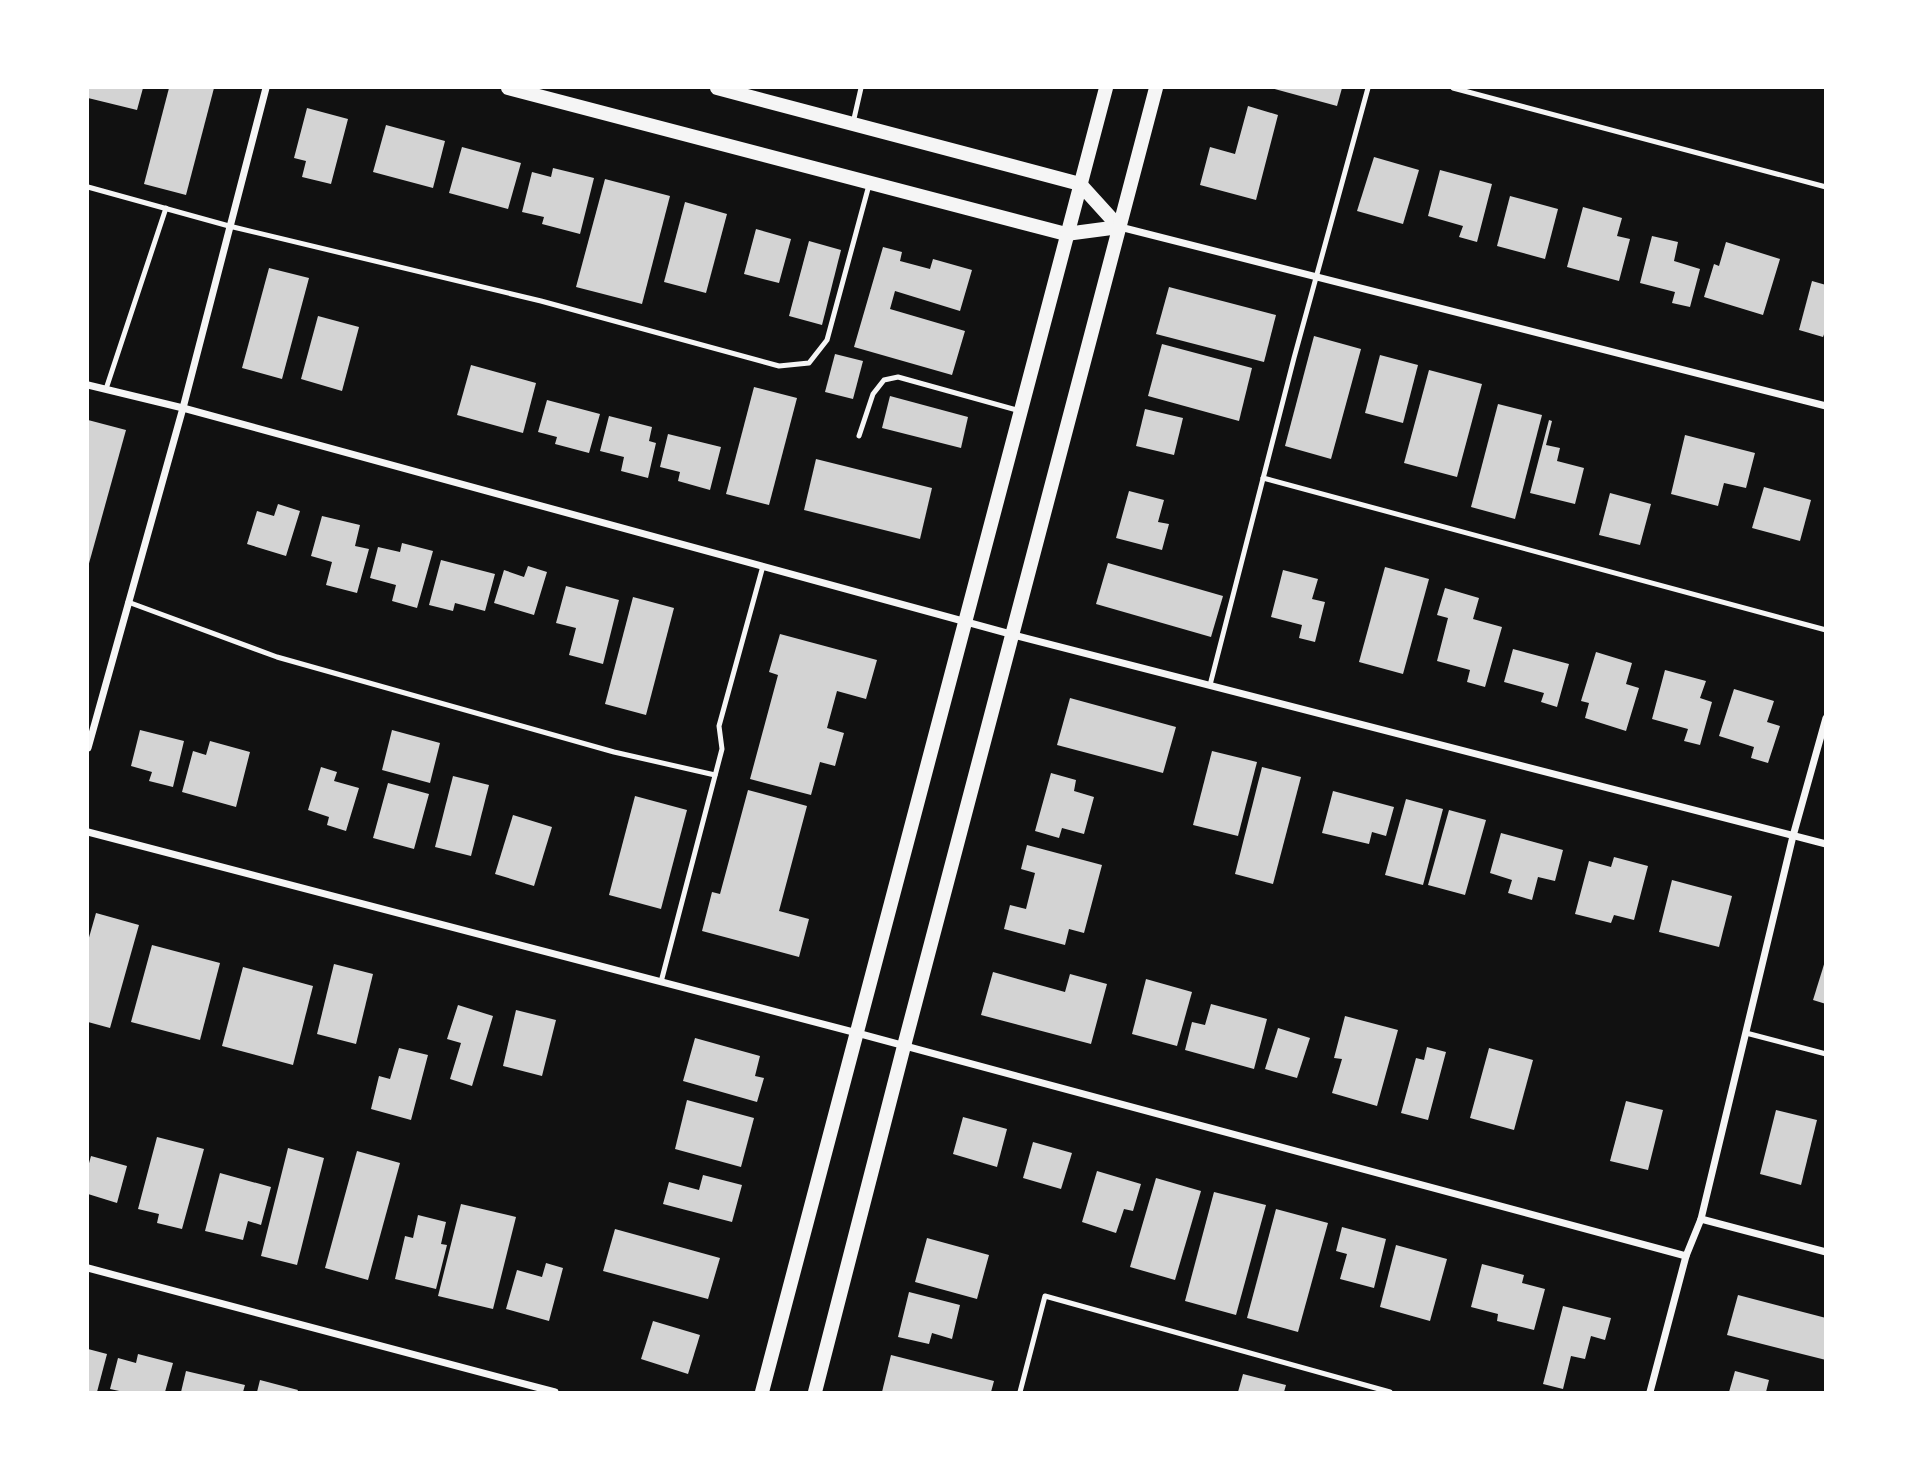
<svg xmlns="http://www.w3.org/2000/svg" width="1913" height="1480" viewBox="0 0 1913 1480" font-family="'Fira Sans Condensed',sans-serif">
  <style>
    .building { fill: #d3d3d3 }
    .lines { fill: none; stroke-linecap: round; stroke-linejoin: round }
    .service { stroke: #f5f5f5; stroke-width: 5 }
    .minor { stroke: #f5f5f5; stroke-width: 7 }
    .secondary { stroke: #f5f5f5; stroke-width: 14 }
  </style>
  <rect width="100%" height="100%" fill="#111"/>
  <!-- building -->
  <g class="building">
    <polygon points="88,88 143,88 137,110 88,98"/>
    <polygon points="169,88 214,88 186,195 144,184"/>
    <polygon points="1271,88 1342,88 1337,106"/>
    <polygon points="1248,106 1278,115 1256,200 1200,185 1210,147 1235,154"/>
    <polygon points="307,108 348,119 331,184 302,177 306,161 294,158"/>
    <polygon points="386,125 445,141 433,188 373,172"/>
    <polygon points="462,147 521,163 508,209 449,193"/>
    <polygon points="1374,157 1419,170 1403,224 1357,211"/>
    <polygon points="553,168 594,178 580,234 542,224 544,217 522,212 532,172 551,177"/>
    <polygon points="1440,170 1492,184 1477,242 1459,237 1463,226 1428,216"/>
    <polygon points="605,179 670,196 642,304 576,287"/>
    <polygon points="1510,196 1558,209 1545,259 1497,246"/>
    <polygon points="685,202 727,214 706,293 664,282"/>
    <polygon points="1583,207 1622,218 1617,236 1630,239 1619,281 1567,267"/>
    <polygon points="756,229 791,239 779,283 744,274"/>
    <polygon points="1652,236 1678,242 1674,261 1700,269 1690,307 1672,303 1675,292 1640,283"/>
    <polygon points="809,241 841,250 822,325 789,316"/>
    <polygon points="1726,242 1780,259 1763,315 1704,297 1714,264 1719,266"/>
    <polygon points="883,247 902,252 900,261 930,269 933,259 972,270 960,311 895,291 890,309 965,331 952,375 854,347"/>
    <polygon points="269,268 309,278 282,379 242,368"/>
    <polygon points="1812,281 1826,285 1826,329 1823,337 1799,330"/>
    <polygon points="1169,287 1276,315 1264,362 1156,334"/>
    <polygon points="318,316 359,327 342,391 301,379"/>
    <polygon points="1314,336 1361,349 1331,459 1285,446"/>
    <polygon points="1162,344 1252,368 1239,421 1148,396"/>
    <polygon points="835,354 863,361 853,399 825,392"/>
    <polygon points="1380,355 1418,365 1403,423 1365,413"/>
    <polygon points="471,365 536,383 523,433 457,415"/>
    <polygon points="1429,370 1482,384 1457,477 1404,463"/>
    <polygon points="754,387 797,398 769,505 726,494"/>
    <polygon points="890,396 968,417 961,448 882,428"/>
    <polygon points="547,400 600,414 589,453 555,444 557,437 538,432"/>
    <polygon points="1498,404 1542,415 1515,519 1471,507"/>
    <polygon points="1145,409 1183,418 1174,455 1136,446"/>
    <polygon points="609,416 652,427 649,441 656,443 648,478 621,471 624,457 600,451"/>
    <polygon points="88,420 126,430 88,567"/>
    <polygon points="1549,420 1552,421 1546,445 1560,448 1557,461 1584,468 1575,504 1530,493"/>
    <polygon points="668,434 721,447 710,490 678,481 680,472 660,467"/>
    <polygon points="1685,435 1755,453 1746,488 1724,483 1718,506 1671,494"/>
    <polygon points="816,459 932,488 920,539 804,510"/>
    <polygon points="1764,487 1811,500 1800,541 1752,528"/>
    <polygon points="1129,491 1164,500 1158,522 1169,524 1162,550 1116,538"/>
    <polygon points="1610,493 1651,504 1640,545 1599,535"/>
    <polygon points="278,504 300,511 286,556 247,544 257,511 274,516"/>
    <polygon points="322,516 360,525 355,546 369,549 357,593 326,585 332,562 311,556"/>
    <polygon points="402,543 433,551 417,608 392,601 396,585 370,578 378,547 400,552"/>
    <polygon points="441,560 495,574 485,611 455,603 453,611 429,605"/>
    <polygon points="1108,563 1223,596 1211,637 1096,604"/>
    <polygon points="528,566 547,572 534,615 494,603 504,570 524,577"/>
    <polygon points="1385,567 1429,579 1403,674 1359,662"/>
    <polygon points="1283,570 1318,579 1312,599 1325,602 1315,642 1299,638 1302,625 1271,617"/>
    <polygon points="566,586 619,600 603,664 569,655 576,628 556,623"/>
    <polygon points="1445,588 1479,598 1473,619 1502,627 1485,687 1467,682 1470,670 1437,661 1448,618 1437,615"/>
    <polygon points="633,597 674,608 646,715 605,704"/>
    <polygon points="780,634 877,660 866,699 837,691 827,728 844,733 835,766 820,762 811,795 750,779 778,675 769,672"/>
    <polygon points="1513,649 1569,664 1557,707 1541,702 1544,693 1504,682"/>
    <polygon points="1596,652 1632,663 1626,684 1639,688 1626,731 1585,718 1589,703 1581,701"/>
    <polygon points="1665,670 1706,681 1700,698 1712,702 1700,745 1684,741 1688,729 1652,719"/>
    <polygon points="1734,689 1774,701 1767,722 1780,726 1768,763 1751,758 1754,747 1719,736"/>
    <polygon points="1070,698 1176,727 1163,773 1057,745"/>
    <polygon points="140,730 184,741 173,787 149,781 152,772 131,766"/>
    <polygon points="392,730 440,743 430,783 382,770"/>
    <polygon points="210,741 250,752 236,807 182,792 193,751 206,755"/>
    <polygon points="1212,751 1257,762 1238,836 1193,825"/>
    <polygon points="321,767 337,772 334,781 359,788 346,831 327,825 329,817 308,810"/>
    <polygon points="1262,767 1301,777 1273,884 1235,874"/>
    <polygon points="1051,773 1076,780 1074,791 1094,797 1084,834 1062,828 1059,838 1035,831"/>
    <polygon points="453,776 489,785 471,856 435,847"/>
    <polygon points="388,783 429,794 414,849 373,838"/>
    <polygon points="748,790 807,806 779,911 809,919 799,957 702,931 712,892 720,894"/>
    <polygon points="1333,791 1394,807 1386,836 1372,832 1369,844 1322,833"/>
    <polygon points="635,796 687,810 661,909 609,895"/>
    <polygon points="1406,799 1443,809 1423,885 1385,875"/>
    <polygon points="1449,810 1486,820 1465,895 1428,885"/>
    <polygon points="513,815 552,827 534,886 495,874"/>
    <polygon points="1501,833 1563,850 1555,881 1538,877 1532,900 1508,893 1512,880 1490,873"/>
    <polygon points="1027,845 1102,865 1084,933 1069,929 1065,945 1004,929 1010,905 1026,909 1035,873 1021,869"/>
    <polygon points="1614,857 1648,866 1634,920 1614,915 1611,923 1575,914 1589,861 1611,867"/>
    <polygon points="1672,880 1732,896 1719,947 1659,932"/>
    <polygon points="96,913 139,925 110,1028 88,1022 88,941"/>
    <polygon points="152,945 220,963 200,1040 131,1022"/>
    <polygon points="1826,958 1826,1004 1813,1000"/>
    <polygon points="334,964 373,974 356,1044 317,1034"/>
    <polygon points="243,967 313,986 293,1065 222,1046"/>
    <polygon points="993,972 1065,992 1070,974 1107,984 1091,1044 981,1015"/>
    <polygon points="1146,979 1192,992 1177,1046 1132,1034"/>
    <polygon points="1211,1004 1267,1019 1254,1069 1185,1050 1192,1022 1205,1025"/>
    <polygon points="458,1005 493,1016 472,1086 450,1079 461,1043 447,1039"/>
    <polygon points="516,1010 556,1020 542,1076 503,1066"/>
    <polygon points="1345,1016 1398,1030 1377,1106 1332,1093 1342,1059 1334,1058"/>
    <polygon points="1278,1028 1310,1038 1297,1078 1265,1069"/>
    <polygon points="695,1038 760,1056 755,1076 764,1078 757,1102 683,1081"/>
    <polygon points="1427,1047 1446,1052 1428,1120 1401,1113 1416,1058 1424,1060"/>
    <polygon points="399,1048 428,1055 411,1120 371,1109 379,1076 390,1079"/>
    <polygon points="1489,1048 1533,1060 1514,1130 1470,1118"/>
    <polygon points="687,1100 754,1118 741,1167 675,1149"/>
    <polygon points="1626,1101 1663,1110 1648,1170 1610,1161"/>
    <polygon points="1776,1110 1817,1120 1801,1185 1760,1174"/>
    <polygon points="963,1117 1007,1129 997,1167 953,1154"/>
    <polygon points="157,1137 204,1149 182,1229 157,1223 159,1214 138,1209"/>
    <polygon points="1033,1142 1072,1153 1061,1189 1023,1178"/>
    <polygon points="288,1148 324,1158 297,1265 261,1256"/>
    <polygon points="357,1151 400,1163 368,1280 325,1268"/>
    <polygon points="91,1156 127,1166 117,1203 88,1194 88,1167"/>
    <polygon points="1097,1171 1141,1184 1133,1211 1124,1209 1116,1233 1082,1222"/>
    <polygon points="220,1173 271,1187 261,1225 248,1221 243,1240 205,1231"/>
    <polygon points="703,1175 742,1185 732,1222 663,1204 669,1182 699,1190"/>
    <polygon points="1156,1178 1201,1191 1175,1280 1130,1267"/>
    <polygon points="1214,1192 1266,1205 1236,1315 1185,1301"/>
    <polygon points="461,1204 516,1217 493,1309 438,1296"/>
    <polygon points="1276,1209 1328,1223 1298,1332 1247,1318"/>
    <polygon points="418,1215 446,1222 441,1244 447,1245 436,1289 395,1279 405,1236 413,1238"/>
    <polygon points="1342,1227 1386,1239 1374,1288 1340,1279 1347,1254 1336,1251"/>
    <polygon points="615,1229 720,1258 708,1299 603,1271"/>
    <polygon points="927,1238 989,1255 977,1299 915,1282"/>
    <polygon points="1396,1245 1447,1259 1430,1321 1380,1307"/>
    <polygon points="546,1263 563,1268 549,1321 506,1309 517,1270 542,1277"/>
    <polygon points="1482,1264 1524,1275 1522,1283 1545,1289 1534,1330 1497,1321 1498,1314 1471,1307"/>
    <polygon points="909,1292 960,1305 952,1339 932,1333 929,1344 898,1337"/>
    <polygon points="1738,1295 1826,1318 1826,1360 1727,1335"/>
    <polygon points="1563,1306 1611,1318 1605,1340 1591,1336 1585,1359 1571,1356 1563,1389 1543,1384"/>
    <polygon points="653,1321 700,1335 688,1374 641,1359"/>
    <polygon points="88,1349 107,1354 97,1392 88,1392"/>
    <polygon points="138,1354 173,1363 165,1392 124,1392 110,1389 118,1358 136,1363"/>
    <polygon points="891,1355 994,1381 991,1392 882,1392"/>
    <polygon points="186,1371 245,1385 243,1392 181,1392"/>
    <polygon points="1735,1371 1769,1380 1766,1392 1729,1392"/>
    <polygon points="1243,1374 1286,1385 1284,1392 1238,1392"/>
    <polygon points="260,1380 298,1390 297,1392 257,1392"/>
  </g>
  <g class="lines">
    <!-- service -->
    <g class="service">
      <polyline points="1453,88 1826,187"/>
      <polyline points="853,123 861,88"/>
      <polyline points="88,187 229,226 541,301 779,366 809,363 827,340 869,185"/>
      <polyline points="106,389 166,208"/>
      <polyline points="859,436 873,394 884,380 898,377 1020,411"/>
      <polyline points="1263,478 1826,630"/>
      <polyline points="128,602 277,657 614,752 715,775"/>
      <polyline points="1210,685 1294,358 1368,88"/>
      <polyline points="661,982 722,749 719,726 763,566"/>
      <polyline points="1746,1033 1826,1054"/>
      <polyline points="1020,1392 1045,1296 1390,1392"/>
    </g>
    <!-- minor -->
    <g class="minor">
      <polyline points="1120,227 1826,406"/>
      <polyline points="88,385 183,408 1014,635 1826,844"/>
      <polyline points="88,748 183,408 266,88"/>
      <polyline points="88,832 857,1033 1686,1256"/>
      <polyline points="1701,1219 1826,1252"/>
      <polyline points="88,1268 555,1392"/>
      <polyline points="1650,1392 1686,1256 1701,1219 1793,836 1826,718"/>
    </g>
    <!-- secondary -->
    <g class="secondary">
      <polyline points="508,88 1066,234 1119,227"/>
      <polyline points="717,88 1080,184 1119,227"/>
      <polyline points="762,1392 1106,88"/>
      <polyline points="815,1392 904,1046 1156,88"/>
    </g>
  </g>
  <!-- border -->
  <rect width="1913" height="1480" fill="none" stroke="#ffffff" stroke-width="178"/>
</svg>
